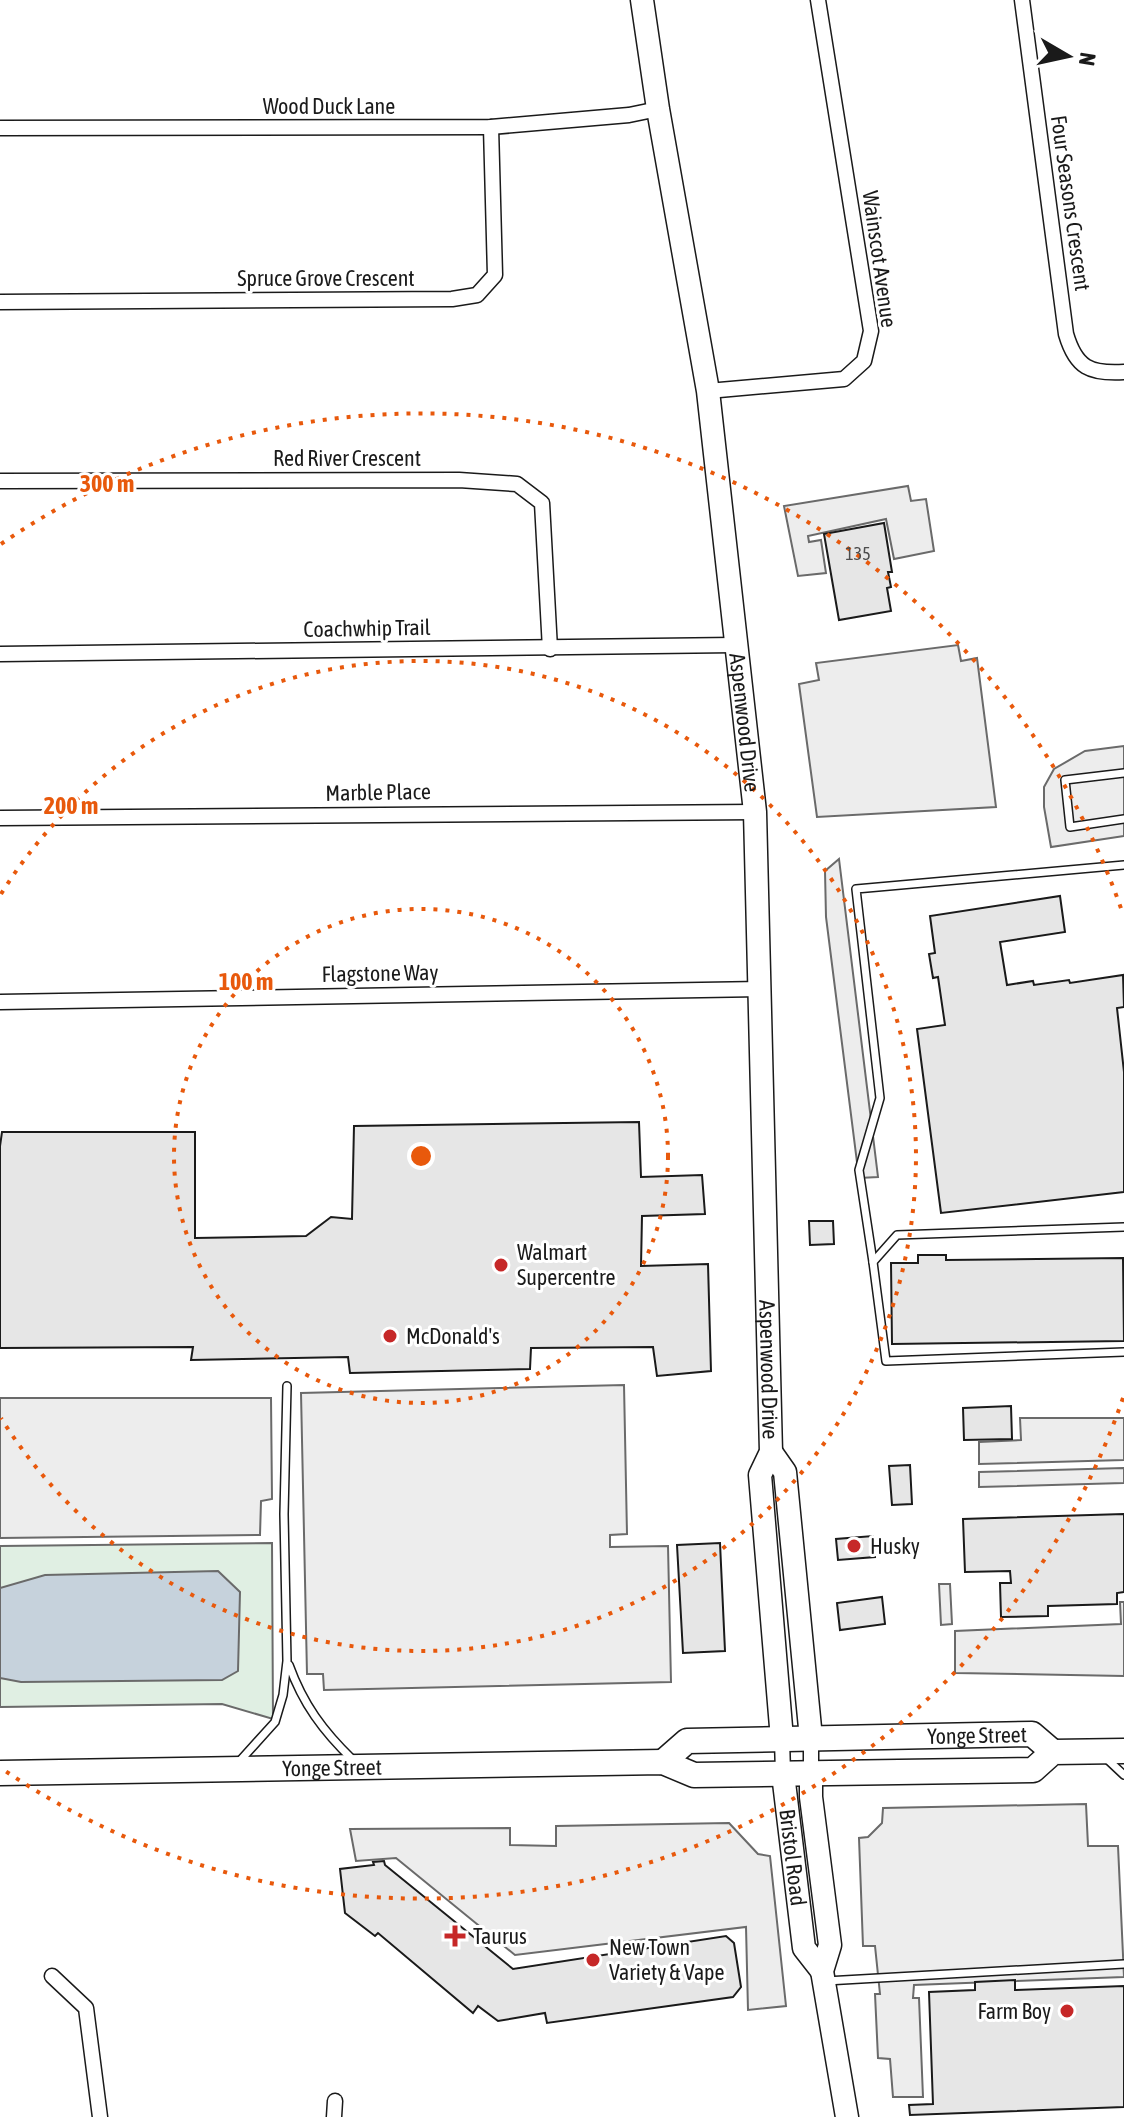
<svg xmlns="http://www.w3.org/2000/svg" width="1124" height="2117" viewBox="0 0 1124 2117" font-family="'Asap Condensed',sans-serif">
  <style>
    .green { fill: #e0efe3; stroke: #6a6a6a; stroke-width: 2 }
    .parking { fill: #ededed; stroke: #6a6a6a; stroke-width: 2 }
    .water { fill: #c6d2dc; stroke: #6a6a6a; stroke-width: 2 }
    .building { fill: #e6e6e6; stroke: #1a1a1a; stroke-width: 2 }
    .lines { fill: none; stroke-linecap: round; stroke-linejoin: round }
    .lane-casing { stroke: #1a1a1a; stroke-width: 10 }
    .street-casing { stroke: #1a1a1a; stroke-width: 17 }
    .secondary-casing { stroke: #1a1a1a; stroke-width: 25 }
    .primary-casing { stroke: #1a1a1a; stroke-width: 27 }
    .lane { stroke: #fff; stroke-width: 7 }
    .street { stroke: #fff; stroke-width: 14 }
    .secondary { stroke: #fff; stroke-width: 22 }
    .primary { stroke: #fff; stroke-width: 24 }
    .ring { fill: none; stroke: #e8590c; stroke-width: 4; stroke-dasharray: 4 8 }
    .poi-dot { fill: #c62828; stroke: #fff; stroke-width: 3 }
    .labels { text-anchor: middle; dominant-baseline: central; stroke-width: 6; stroke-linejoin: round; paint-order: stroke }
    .number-label { font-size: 18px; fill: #4d4d4d }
    .street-label { font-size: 22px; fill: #1a1a1a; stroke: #fff }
    .poi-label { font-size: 22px; fill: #1a1a1a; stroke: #fff; text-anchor: start }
    .centre { fill: #e8590c; stroke: #fff; stroke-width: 4 }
    .ring-label { font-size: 24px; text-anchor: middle; font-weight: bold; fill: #e8590c; stroke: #fff; stroke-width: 6; stroke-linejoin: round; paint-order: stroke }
  </style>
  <rect width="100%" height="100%" fill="#fff"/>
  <!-- green -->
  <polygon class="green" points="272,1543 273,1719 222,1704 0,1707 0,1546"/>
  <!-- parking -->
  <g class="parking">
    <polygon points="908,486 911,501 926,499 934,551 894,559 886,519 808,536 809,542 821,540 826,573 798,576 784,506"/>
    <polygon points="958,645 961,661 977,658 996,807 817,817 799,684 819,680 816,663"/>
    <polygon points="1124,746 1124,836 1051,847 1044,807 1044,787 1054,769 1085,751"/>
    <polygon points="839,859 878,1177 859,1178 826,917 825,871"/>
    <polygon points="624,1385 627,1534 610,1535 610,1547 668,1546 671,1682 324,1690 323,1674 307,1674 301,1393"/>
    <polygon points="0,1398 271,1398 272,1499 261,1501 260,1535 0,1538"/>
    <polygon points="1020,1418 1124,1418 1124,1460 979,1464 979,1442 1021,1440"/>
    <polygon points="1124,1468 1124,1483 979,1487 979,1472"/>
    <polygon points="939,1584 950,1584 952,1624 941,1625"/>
    <polygon points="1120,1602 1124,1602 1124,1676 955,1673 955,1631 1121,1624"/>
    <polygon points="1086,1804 1088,1846 1118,1846 1124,1977 914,1985 913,1998 919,1998 923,2097 893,2097 890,2059 878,2058 875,1994 880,1994 875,1946 863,1946 859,1838 868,1837 882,1823 883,1808"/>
    <polygon points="729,1823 758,1854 770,1856 786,2006 748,2010 746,1927 515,1955 396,1858 356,1861 350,1829 510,1828 510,1845 556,1846 556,1826"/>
  </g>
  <!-- water -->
  <polygon class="water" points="218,1571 240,1592 238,1671 222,1680 21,1682 0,1678 0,1588 45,1575"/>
  <!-- building -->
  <g class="building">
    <polygon points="884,523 892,572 888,572 891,587 887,588 891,611 839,620 824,534"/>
    <polygon points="1060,896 1065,932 1000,942 1007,985 1033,981 1034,985 1069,980 1070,983 1123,975 1124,1007 1117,1008 1124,1072 1124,1192 941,1213 917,1029 945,1025 938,977 933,978 929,954 935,953 930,916"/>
    <polygon points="639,1122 641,1177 702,1175 705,1214 642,1216 641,1266 708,1264 711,1371 657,1376 653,1347 531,1348 530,1369 350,1373 348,1357 191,1360 193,1347 0,1348 0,1146 2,1132 195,1132 195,1238 306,1236 331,1217 352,1219 354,1126"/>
    <polygon points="809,1221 833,1221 834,1244 810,1245"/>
    <polygon points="918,1255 946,1255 946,1260 1123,1258 1124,1341 892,1344 891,1263 918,1263"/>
    <polygon points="1011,1406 1012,1439 964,1440 963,1408"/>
    <polygon points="910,1465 912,1504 892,1505 889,1466"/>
    <polygon points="1124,1514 1124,1592 1117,1593 1117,1604 1048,1606 1048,1616 1001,1617 1000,1583 1011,1583 1010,1571 965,1572 963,1519"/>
    <polygon points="873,1536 875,1557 838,1560 836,1539"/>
    <polygon points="720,1543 725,1651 683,1653 677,1545"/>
    <polygon points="882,1597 885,1624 840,1630 837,1603"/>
    <polygon points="384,1861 385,1865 513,1969 726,1936 734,1943 741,1987 733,1997 547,2023 545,2013 498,2021 478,2006 473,2013 378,1933 375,1936 345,1913 340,1869 374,1865 373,1862"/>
    <polygon points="1015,1980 1015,1990 1124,1986 1124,2107 910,2115 909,2105 933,2104 929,1992 975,1990 975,1982"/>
  </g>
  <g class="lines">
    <!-- lane casing -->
    <g class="lane-casing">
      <g id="lane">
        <polyline points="1124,773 1065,780 1070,827 1124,819"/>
        <polyline points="1124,1227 897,1235 873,1262 886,1361 1124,1352"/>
        <polyline points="873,1262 859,1170 880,1098 856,889 1124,865"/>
        <path d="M 289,1665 C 303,1704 323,1731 353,1760"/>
        <polyline points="1107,1759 1124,1775"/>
        <polyline points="237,1764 275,1722 283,1695 287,1661 284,1514 287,1386"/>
        <polyline points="826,1981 1124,1964"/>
      </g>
    </g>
    <!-- street casing -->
    <g class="street-casing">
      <g id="street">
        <path d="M 1022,0 L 1066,334 C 1076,368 1090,374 1124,372"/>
        <polyline points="0,128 491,127 629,115 658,109"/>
        <polyline points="0,302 452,299 477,295 495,275 491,127"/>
        <polyline points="708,391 844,379 864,361 871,331 818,0"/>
        <polyline points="0,481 459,480 517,484 542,503 550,649"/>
        <polyline points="0,654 735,645"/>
        <polyline points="0,818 755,812"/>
        <polyline points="0,1002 761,989"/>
        <polyline points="782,1739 783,1774"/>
        <polyline points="811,1773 811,1738"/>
        <polyline points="52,1976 86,2008 100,2117"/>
        <polyline points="334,2117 335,2101"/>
      </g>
    </g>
    <!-- secondary casing -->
    <g class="secondary-casing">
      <g id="secondary">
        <path id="s1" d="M 642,0 L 658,109 L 708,391 L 755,812 L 771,1452 L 760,1475 L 782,1739"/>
        <polyline points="771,1452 785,1472 811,1738"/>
        <polyline points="811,1773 811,1797 830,1945 822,1971 847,2117"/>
        <path id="s2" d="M 783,1774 L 804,1948 L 822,1971"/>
      </g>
    </g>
    <!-- primary casing -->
    <g class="primary-casing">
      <g id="primary">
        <path id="s3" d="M 663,1762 L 687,1741 L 1032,1734 L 1053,1752"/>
        <path id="s4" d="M 0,1773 L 663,1762 L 694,1775 L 1033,1770 L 1053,1752 L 1124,1751"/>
      </g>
    </g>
    <!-- lane -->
    <use href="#lane" class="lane"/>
    <!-- street -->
    <use href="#street" class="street"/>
    <!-- secondary -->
    <use href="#secondary" class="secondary"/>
    <!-- primary -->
    <use href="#primary" class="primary"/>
  </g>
  <!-- distance rings -->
  <g class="ring">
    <circle cx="421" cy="1156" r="247"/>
    <path d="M1 894A495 495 0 1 1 1 1418"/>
    <path d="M1123 1398A742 742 0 0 1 1 1768M1 544A742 742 0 0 1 1123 914"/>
  </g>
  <!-- markers -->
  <g class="poi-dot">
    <circle cx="501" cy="1265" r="8"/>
    <circle cx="390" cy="1336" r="8"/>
    <circle cx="854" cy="1546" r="8"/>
    <path d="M451 1924h8v8h8v8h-8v8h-8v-8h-8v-8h8z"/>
    <circle cx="593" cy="1960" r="8"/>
    <circle cx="1067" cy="2011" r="8"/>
  </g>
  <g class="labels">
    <!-- number labels -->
    <g class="number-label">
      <text x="858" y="553">135</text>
    </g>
    <!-- street labels -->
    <g class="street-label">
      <text x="329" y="106">Wood Duck Lane</text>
      <text transform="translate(1071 203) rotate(82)">Four Seasons Crescent</text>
      <text transform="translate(880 259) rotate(82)">Wainscot Avenue</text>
      <text x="326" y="278">Spruce Grove Crescent</text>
      <text x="347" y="458">Red River Crescent</text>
      <text transform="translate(367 628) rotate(-1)">Coachwhip Trail</text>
      <text stroke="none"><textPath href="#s1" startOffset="730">Aspenwood Drive</textPath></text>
      <text transform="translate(378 792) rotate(-1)">Marble Place</text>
      <text transform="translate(380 973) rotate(-1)">Flagstone Way</text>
      <text stroke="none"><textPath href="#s1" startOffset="1378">Aspenwood Drive</textPath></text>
      <text stroke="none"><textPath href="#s3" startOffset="322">Yonge Street</textPath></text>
      <text stroke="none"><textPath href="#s4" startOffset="332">Yonge Street</textPath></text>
      <text stroke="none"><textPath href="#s2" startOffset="84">Bristol Road</textPath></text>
    </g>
    <!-- poi labels -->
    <g class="poi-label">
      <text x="517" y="1252">Walmart<tspan x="517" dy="25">Supercentre</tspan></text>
      <text x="406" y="1336">McDonald's</text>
      <text x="870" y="1546">Husky</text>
      <text x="473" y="1936">Taurus</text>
      <text x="609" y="1947">New Town<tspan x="609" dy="25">Variety &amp; Vape</tspan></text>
      <text x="1051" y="2011" text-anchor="end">Farm Boy</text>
    </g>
  </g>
  <circle cx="421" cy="1156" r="12" class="centre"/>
  <g class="ring-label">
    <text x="107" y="492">300 m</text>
    <text x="71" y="814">200 m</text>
    <text x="246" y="990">100 m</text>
  </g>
  <!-- north arrow -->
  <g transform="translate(1068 56) rotate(99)" stroke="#ffffff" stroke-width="6" paint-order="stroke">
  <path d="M0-6L14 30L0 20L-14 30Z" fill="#1a1a1a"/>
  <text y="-12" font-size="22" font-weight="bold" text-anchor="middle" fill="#1a1a1a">N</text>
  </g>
</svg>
